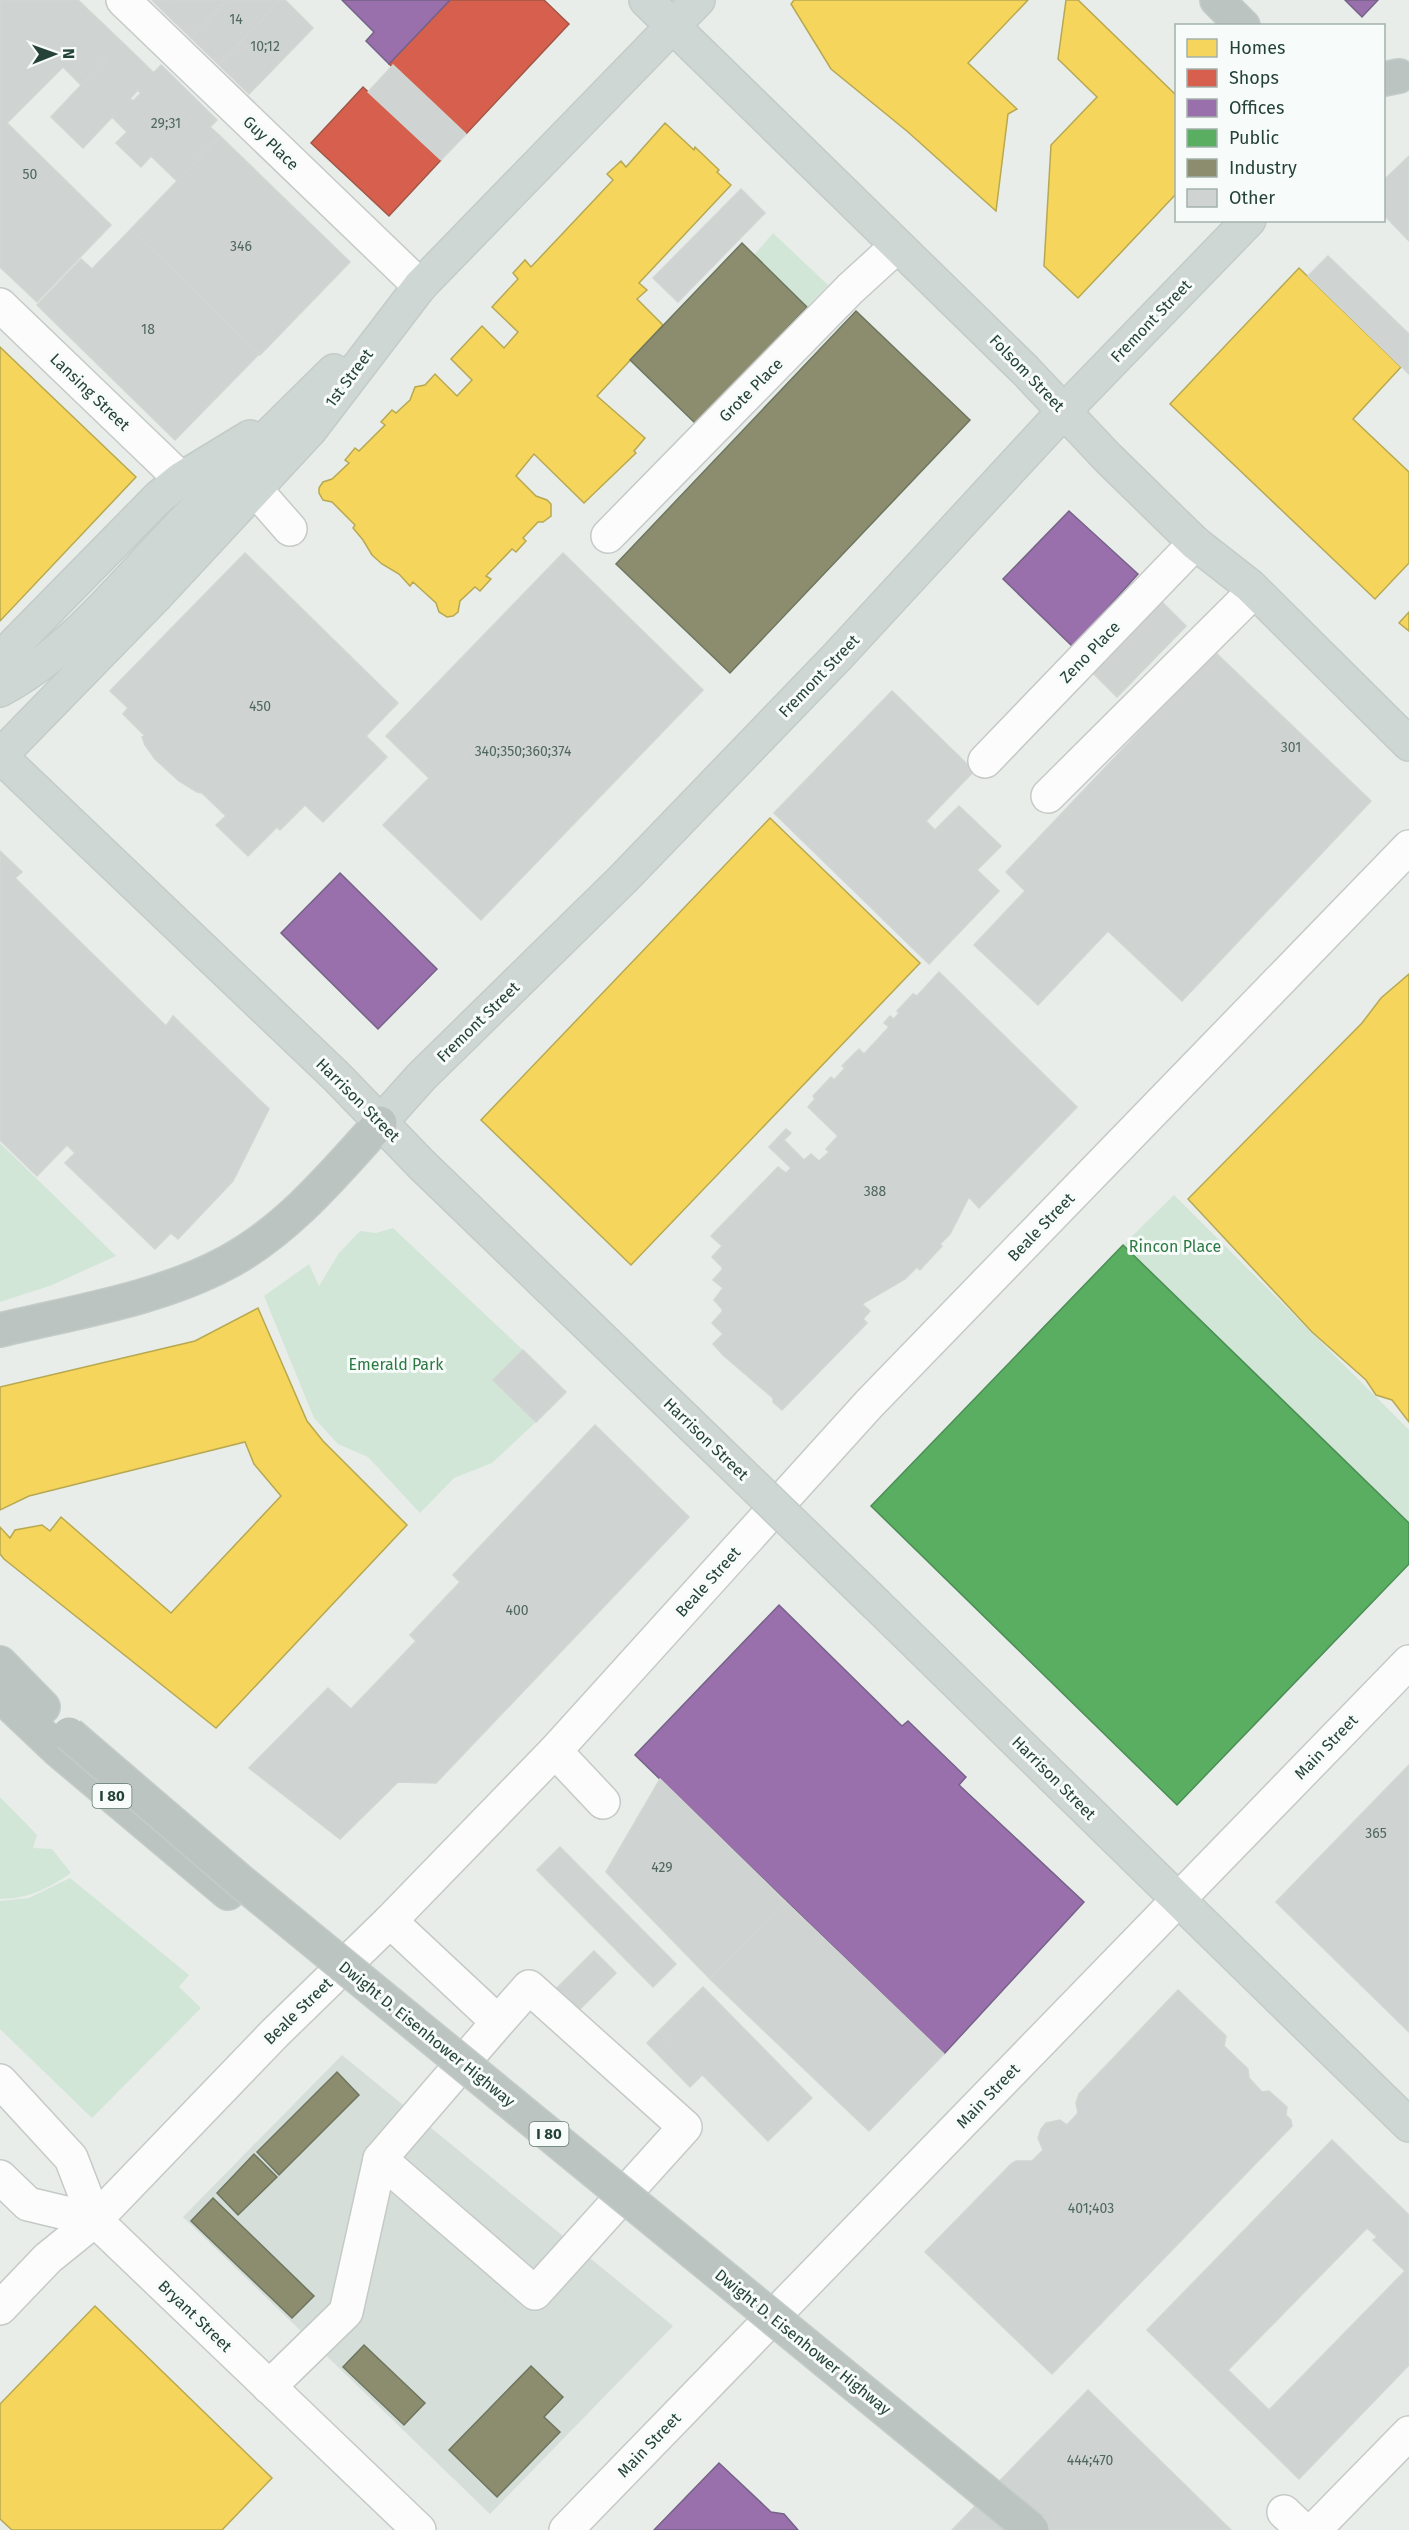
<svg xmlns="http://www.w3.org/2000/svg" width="1409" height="2530" viewBox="0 0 1409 2530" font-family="'Fira Sans',sans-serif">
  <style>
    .built { fill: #d6deda }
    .green { fill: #d1e6d6 }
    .homes { fill: #f6d55c; stroke: #b7a951; stroke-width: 1.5 }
    .shops { fill: #d6604d; stroke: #a15746; stroke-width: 1.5 }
    .offices { fill: #9970ab; stroke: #766288; stroke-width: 1.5 }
    .public { fill: #5aae61; stroke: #4a8e54; stroke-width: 1.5 }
    .industry { fill: #8c8c6e; stroke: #6d765e; stroke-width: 1.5 }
    .building { fill: #cfd4d2; stroke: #d1d6d3; stroke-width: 1.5; fill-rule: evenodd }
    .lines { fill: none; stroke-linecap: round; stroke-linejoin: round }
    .minor-casing { stroke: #c5cac7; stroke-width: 36 }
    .major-casing { stroke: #c3ccc8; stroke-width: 36 }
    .highway-casing { stroke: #c3ccc8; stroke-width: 36 }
    .minor { stroke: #fcfcfc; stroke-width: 33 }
    .major { stroke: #cfd7d4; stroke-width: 33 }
    .highway { stroke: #bcc4c1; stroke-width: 33 }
    .major-bridge-casing { stroke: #c3ccc8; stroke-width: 36; stroke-linecap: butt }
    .highway-bridge-casing { stroke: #c3ccc8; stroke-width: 36; stroke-linecap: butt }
    .major-bridge { stroke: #cfd7d4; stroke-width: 33 }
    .highway-bridge { stroke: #bcc4c1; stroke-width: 33 }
    .labels { text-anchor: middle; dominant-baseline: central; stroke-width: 6; stroke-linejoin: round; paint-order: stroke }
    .number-label { font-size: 14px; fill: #50675e }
    .shield { fill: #f7fbf9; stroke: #637a71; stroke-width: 1.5 }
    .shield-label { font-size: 15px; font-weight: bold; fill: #244237 }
    .street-label { font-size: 16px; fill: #244237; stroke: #f7fbf9 }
    .park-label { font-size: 16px; fill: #2d7944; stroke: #f7fbf9 }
  </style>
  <rect width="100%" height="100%" fill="#e8edea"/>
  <!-- built -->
  <polygon class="built" points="342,2055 673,2326 490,2514 183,2217"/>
  <!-- green -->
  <g class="green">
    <polygon points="773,233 828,285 807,307 754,255"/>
    <polygon points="0,1143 116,1256 52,1285 0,1302"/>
    <polygon points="1174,1195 1409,1430 1409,1523 1123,1245"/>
    <polygon points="393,1228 523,1350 536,1422 492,1463 454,1478 420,1513 368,1457 338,1444 314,1418 264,1296 309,1264 319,1286 339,1253 360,1231 376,1233"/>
    <path d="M 0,1797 L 37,1835 L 33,1848 L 52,1849 L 71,1873 C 49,1888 28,1899 0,1899 Z"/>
    <polygon points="70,1878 189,1975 179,1987 201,2008 92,2118 0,2029 0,1901 29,1898"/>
  </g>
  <!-- homes -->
  <g class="homes">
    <polygon points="794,0 1028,0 968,63 1017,109 1008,114 996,211 908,132 831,69 791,4"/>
    <polygon points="1066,0 1078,0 1176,95 1176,194 1078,298 1044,266 1051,145 1097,97 1058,59"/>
    <polygon points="665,123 694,150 695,147 719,170 717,172 731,185 639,283 647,290 637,299 663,325 597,396 645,438 634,451 636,453 584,503 534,454 516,476 536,496 547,500 551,504 551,516 543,522 538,522 523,538 526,541 516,552 512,549 486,576 491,579 480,591 475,587 460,601 458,612 453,616 447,617 439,612 436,603 413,582 410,586 399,574 382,564 372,555 363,540 353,528 355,525 332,502 323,500 319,493 319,488 323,482 332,479 349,463 345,460 355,448 359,451 385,425 381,422 392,410 396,413 410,400 415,387 425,385 435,374 457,396 472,380 451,359 482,326 504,348 518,332 492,307 518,279 513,273 525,260 531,267 613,180 607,174 621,161 626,167"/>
    <polygon points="1299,268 1401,367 1353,419 1409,472 1409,563 1375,599 1170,404"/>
    <polygon points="0,347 136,477 0,621"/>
    <polygon points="1409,612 1409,631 1399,623"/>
    <polygon points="770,818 920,963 631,1265 481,1120"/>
    <polygon points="1409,974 1409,1422 1392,1400 1376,1395 1366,1380 1312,1332 1188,1199 1362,1023 1381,998"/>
    <polygon points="258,1308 307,1421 323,1441 407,1525 216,1728 4,1559 0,1554 0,1527 10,1538 15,1530 42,1525 50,1531 61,1517 171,1613 281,1496 254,1464 245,1442 29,1496 0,1510 0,1387 195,1341"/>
    <polygon points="95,2306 272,2478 222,2530 12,2530 0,2519 0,2404"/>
  </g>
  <!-- shops -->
  <g class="shops">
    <polygon points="450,0 544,0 569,24 466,134 389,64"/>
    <polygon points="363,87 441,160 389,216 311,143"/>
  </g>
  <!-- offices -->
  <g class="offices">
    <polygon points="342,0 450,0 389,64 366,41 374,32"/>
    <polygon points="1345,0 1378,0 1362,17"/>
    <polygon points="1069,511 1138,574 1073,647 1003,579"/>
    <polygon points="340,873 437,969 378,1029 281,933"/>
    <polygon points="779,1605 902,1726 908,1721 966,1777 959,1785 1084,1902 944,2054 635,1755"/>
    <polygon points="719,2463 771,2512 784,2514 798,2530 654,2530"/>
  </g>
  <!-- public -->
  <polygon class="public" points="1123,1245 1409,1523 1409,1564 1177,1805 871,1506"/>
  <!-- industry -->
  <g class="industry">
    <polygon points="742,243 807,307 696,424 630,360"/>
    <polygon points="856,311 970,420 730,673 616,564"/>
    <polygon points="337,2072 359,2095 279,2175 257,2152"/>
    <polygon points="254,2154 277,2177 238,2215 217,2193"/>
    <polygon points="213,2198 314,2296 292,2318 191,2221"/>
    <polygon points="364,2345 425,2403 404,2425 343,2367"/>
    <polygon points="531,2366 563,2397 544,2417 560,2432 497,2497 449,2450"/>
  </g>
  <!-- building -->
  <g class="building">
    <polygon points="0,0 78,0 122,42 81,85 63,67 7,123 111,225 37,302 0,267"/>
    <polygon points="152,0 175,0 164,12"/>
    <polygon points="175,0 227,0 191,38 164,12"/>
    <polygon points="227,0 281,0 219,65 191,38"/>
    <polygon points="281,0 285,0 313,28 249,94 219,65"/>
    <polygon points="122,42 154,73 83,148 51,117"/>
    <polygon points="161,65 217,120 210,127 220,136 177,181 151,156 141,167 116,143 127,132 112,117 130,98 133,101 141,93 137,90"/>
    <polygon points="393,65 466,134 441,160 368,92"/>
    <polygon points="220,136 350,262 260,355 131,229"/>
    <polygon points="1409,156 1409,241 1384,215 1384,180"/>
    <polygon points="741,189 765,213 678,302 653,278"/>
    <polygon points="131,229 259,354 175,440 37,305 81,259 92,269"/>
    <polygon points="1328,256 1409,334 1409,374 1308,276"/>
    <polygon points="245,553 398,703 366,736 387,757 323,822 305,805 280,830 277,827 248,856 216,825 226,816 202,793 197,792 179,781 155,759 145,745 142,737 145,736 123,714 128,708 110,691"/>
    <polygon points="563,553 703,690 481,920 383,825 429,778 386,736"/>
    <polygon points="1162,602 1186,626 1117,697 1093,673"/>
    <polygon points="1215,652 1371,801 1182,1001 1108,931 1038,1005 974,945 1025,891 1006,872"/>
    <polygon points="892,691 974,771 926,821 935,830 959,806 1001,846 977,870 999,891 929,964 774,813"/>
    <polygon points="0,851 22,872 15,878 166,1026 173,1016 269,1109 233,1181 178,1239 171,1233 155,1249 65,1163 75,1153 67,1145 37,1176 0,1140"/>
    <polygon points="939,972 1077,1107 979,1208 969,1197 950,1234 940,1244 942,1246 920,1270 917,1267 905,1279 862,1304 870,1311 863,1319 867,1323 782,1410 773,1402 773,1398 723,1355 713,1344 723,1334 712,1323 722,1312 722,1309 714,1300 723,1288 713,1280 722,1270 722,1267 712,1257 722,1246 711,1236 778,1167 786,1173 791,1168 769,1147 786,1129 791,1133 784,1140 804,1160 811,1154 819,1161 829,1152 826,1149 838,1136 808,1107 815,1099 813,1096 831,1077 834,1080 845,1068 842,1066 859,1049 864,1054 889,1027 884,1023 890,1016 894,1019 899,1013 897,1011 913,994 917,996"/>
    <polygon points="523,1350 566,1392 536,1422 493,1380"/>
    <polygon points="595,1425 689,1517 436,1783 398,1782 340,1839 249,1768 328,1688 351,1709 416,1641 410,1635 460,1582 453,1575"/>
    <polygon points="1409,1765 1409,2032 1276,1902"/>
    <polygon points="660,1779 785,1901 710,1979 606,1872"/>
    <polygon points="560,1847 676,1964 653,1987 537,1870"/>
    <polygon points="785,1901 944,2054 869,2131 710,1979"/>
    <polygon points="594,1951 616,1973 579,2010 557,1988"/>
    <polygon points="703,1987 812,2098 768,2141 659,2031"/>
    <polygon points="1178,1990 1226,2036 1224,2046 1248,2069 1249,2078 1262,2092 1269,2091 1287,2107 1286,2115 1291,2120 1292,2126 1052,2374 925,2252 1011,2164 1016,2161 1032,2161 1043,2150 1038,2138 1041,2129 1046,2123 1060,2120 1067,2125 1078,2113 1076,2103 1079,2094"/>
    <polygon points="659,2031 702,2075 690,2087 647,2043"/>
    <path d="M 1332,2140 L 1409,2215 L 1409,2365 L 1299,2479 L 1147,2330 ZM 1367,2228 L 1377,2237 L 1373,2240 L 1405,2271 L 1269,2410 L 1228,2370 Z"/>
    <polygon points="1088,2390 1231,2530 952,2530"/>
  </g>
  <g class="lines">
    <!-- minor casing -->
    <g class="minor-casing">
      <g id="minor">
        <polyline points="123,0 420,286"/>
        <polyline points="0,305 181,479"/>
        <polyline points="254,488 290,529"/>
        <polyline points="608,536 850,289 897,246"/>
        <polyline points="985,761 1195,543"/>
        <polyline points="1048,796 1254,591"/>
        <polyline points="555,1751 603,1802"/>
        <polyline points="390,1921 498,2022 529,1987 685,2127 535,2293 380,2159 498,2022"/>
        <polyline points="0,2081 71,2158 95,2220 419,2530"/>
        <polyline points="0,2177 28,2204 95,2220"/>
        <polyline points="0,2308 48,2258 95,2220 275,2033 390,1921 555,1751 869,1404 1409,847"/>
        <polyline points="269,2387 346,2312 380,2159"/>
        <polyline points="1284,2512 1303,2530"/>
        <polyline points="566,2530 1409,1662"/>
        <polyline points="1314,2530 1409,2433"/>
      </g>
    </g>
    <!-- major casing -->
    <g class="major-casing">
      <g id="major">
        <polyline points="646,0 1025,370 1108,458 1195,543 1250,586 1409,744"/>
        <polyline points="0,659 159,497 181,479 250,437"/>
        <path d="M 0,690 C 69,653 119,589 172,534 C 225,478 279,425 334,371"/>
        <polyline points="0,756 155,597 310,430 420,286 698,0"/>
        <polyline points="0,756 337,1077 421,1164 685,1419"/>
        <polyline points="380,1123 421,1077 623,879 837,657 1064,411 1249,220"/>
        <polyline points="877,1605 1409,2125"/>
      </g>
    </g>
    <!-- highway casing -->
    <g class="highway-casing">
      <g id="highway">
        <polyline points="1217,0 1243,26"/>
        <polyline points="1384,79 1399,76"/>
        <path d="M 0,1330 C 74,1312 159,1299 226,1263 C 287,1231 335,1173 380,1123"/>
        <polyline points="0,1663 43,1707"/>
        <polyline points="0,1695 58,1750 228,1893"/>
      </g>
    </g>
    <!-- minor -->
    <use href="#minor" class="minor"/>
    <!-- major -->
    <use href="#major" class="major"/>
    <!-- highway -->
    <use href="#highway" class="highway"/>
    <!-- major-bridge casing -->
    <g class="major-bridge-casing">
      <polyline id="major-bridge" points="685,1419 877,1605"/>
    </g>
    <!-- highway-bridge casing -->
    <g class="highway-bridge-casing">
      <polyline id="highway-bridge" points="69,1734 239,1880 1032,2530"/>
    </g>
    <!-- major-bridge -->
    <use href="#major-bridge" class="major-bridge"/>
    <!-- highway-bridge -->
    <use href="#highway-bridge" class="highway-bridge"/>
  </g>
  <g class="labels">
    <!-- number labels -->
    <g class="number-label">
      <text x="236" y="19">14</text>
      <text x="265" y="46">10;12</text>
      <text x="166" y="123">29;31</text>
      <text x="30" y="174">50</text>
      <text x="241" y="246">346</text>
      <text x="148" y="329">18</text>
      <text x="260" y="706">450</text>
      <text x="1291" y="747">301</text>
      <text x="523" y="751">340;350;360;374</text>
      <text x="875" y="1191">388</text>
      <text x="517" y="1610">400</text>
      <text x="1376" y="1833">365</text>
      <text x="662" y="1867">429</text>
      <text x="1091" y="2208">401;403</text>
      <text x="1090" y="2460">444;470</text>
    </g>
    <!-- shield labels -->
    <g class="shield">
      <rect x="92.5" y="1784" width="39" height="24" rx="4.5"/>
      <rect x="529.5" y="2122" width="39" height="24" rx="4.5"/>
    </g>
    <g class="shield-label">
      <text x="112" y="1796">I 80</text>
      <text x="549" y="2134">I 80</text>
    </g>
    <!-- street labels -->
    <g class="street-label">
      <text transform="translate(271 143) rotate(44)">Guy Place</text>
      <text transform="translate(1151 321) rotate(-46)">Fremont Street</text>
      <text transform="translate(1027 373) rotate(46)">Folsom Street</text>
      <text transform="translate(349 378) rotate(-53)">1st Street</text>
      <text transform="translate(751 390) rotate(-45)">Grote Place</text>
      <text transform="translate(90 392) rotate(44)">Lansing Street</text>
      <text transform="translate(1090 652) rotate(-46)">Zeno Place</text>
      <text transform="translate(819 676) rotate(-46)">Fremont Street</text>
      <text transform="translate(478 1022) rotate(-44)">Fremont Street</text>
      <text transform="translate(358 1100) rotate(45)">Harrison Street</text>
      <text transform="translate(1041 1227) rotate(-46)">Beale Street</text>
      <text transform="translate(706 1439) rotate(44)">Harrison Street</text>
      <text transform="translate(708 1582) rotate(-48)">Beale Street</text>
      <text transform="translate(1326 1747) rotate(-46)">Main Street</text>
      <text transform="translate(1054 1778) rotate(45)">Harrison Street</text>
      <text transform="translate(298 2011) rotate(-44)">Beale Street</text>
      <text transform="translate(427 2034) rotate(39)">Dwight D. Eisenhower Highway</text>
      <text transform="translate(988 2096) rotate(-46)">Main Street</text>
      <text transform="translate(195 2316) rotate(44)">Bryant Street</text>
      <text transform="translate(803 2342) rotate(39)">Dwight D. Eisenhower Highway</text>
      <text transform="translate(649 2445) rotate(-46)">Main Street</text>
    </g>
    <!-- park labels -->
    <g class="park-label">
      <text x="1175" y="1246">Rincon Place</text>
      <text x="396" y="1364">Emerald Park</text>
    </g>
  </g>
  <!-- legend -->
  <rect x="1175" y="24" width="210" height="198" fill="#f7fbf9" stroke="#a3b1ab" stroke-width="1.5"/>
  <rect x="1187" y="39" width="30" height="18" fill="#f6d55c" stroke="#a3b1ab" stroke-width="1.5"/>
  <text x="1229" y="54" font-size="18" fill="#244237">Homes</text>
  <rect x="1187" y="69" width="30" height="18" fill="#d6604d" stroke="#a3b1ab" stroke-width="1.5"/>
  <text x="1229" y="84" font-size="18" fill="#244237">Shops</text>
  <rect x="1187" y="99" width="30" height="18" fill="#9970ab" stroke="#a3b1ab" stroke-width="1.5"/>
  <text x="1229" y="114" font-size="18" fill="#244237">Offices</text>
  <rect x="1187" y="129" width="30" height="18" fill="#5aae61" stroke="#a3b1ab" stroke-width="1.5"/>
  <text x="1229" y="144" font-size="18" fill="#244237">Public</text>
  <rect x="1187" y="159" width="30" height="18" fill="#8c8c6e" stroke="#a3b1ab" stroke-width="1.5"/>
  <text x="1229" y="174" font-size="18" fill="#244237">Industry</text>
  <rect x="1187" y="189" width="30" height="18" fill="#cfd4d2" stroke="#a3b1ab" stroke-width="1.5"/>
  <text x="1229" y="204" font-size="18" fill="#244237">Other</text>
  <!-- north arrow -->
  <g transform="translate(54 54) rotate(89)" stroke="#f7fbf9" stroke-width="4.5" paint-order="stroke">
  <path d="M0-4.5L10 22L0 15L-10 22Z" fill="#244237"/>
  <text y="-9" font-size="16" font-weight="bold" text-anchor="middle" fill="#244237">N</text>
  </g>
</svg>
